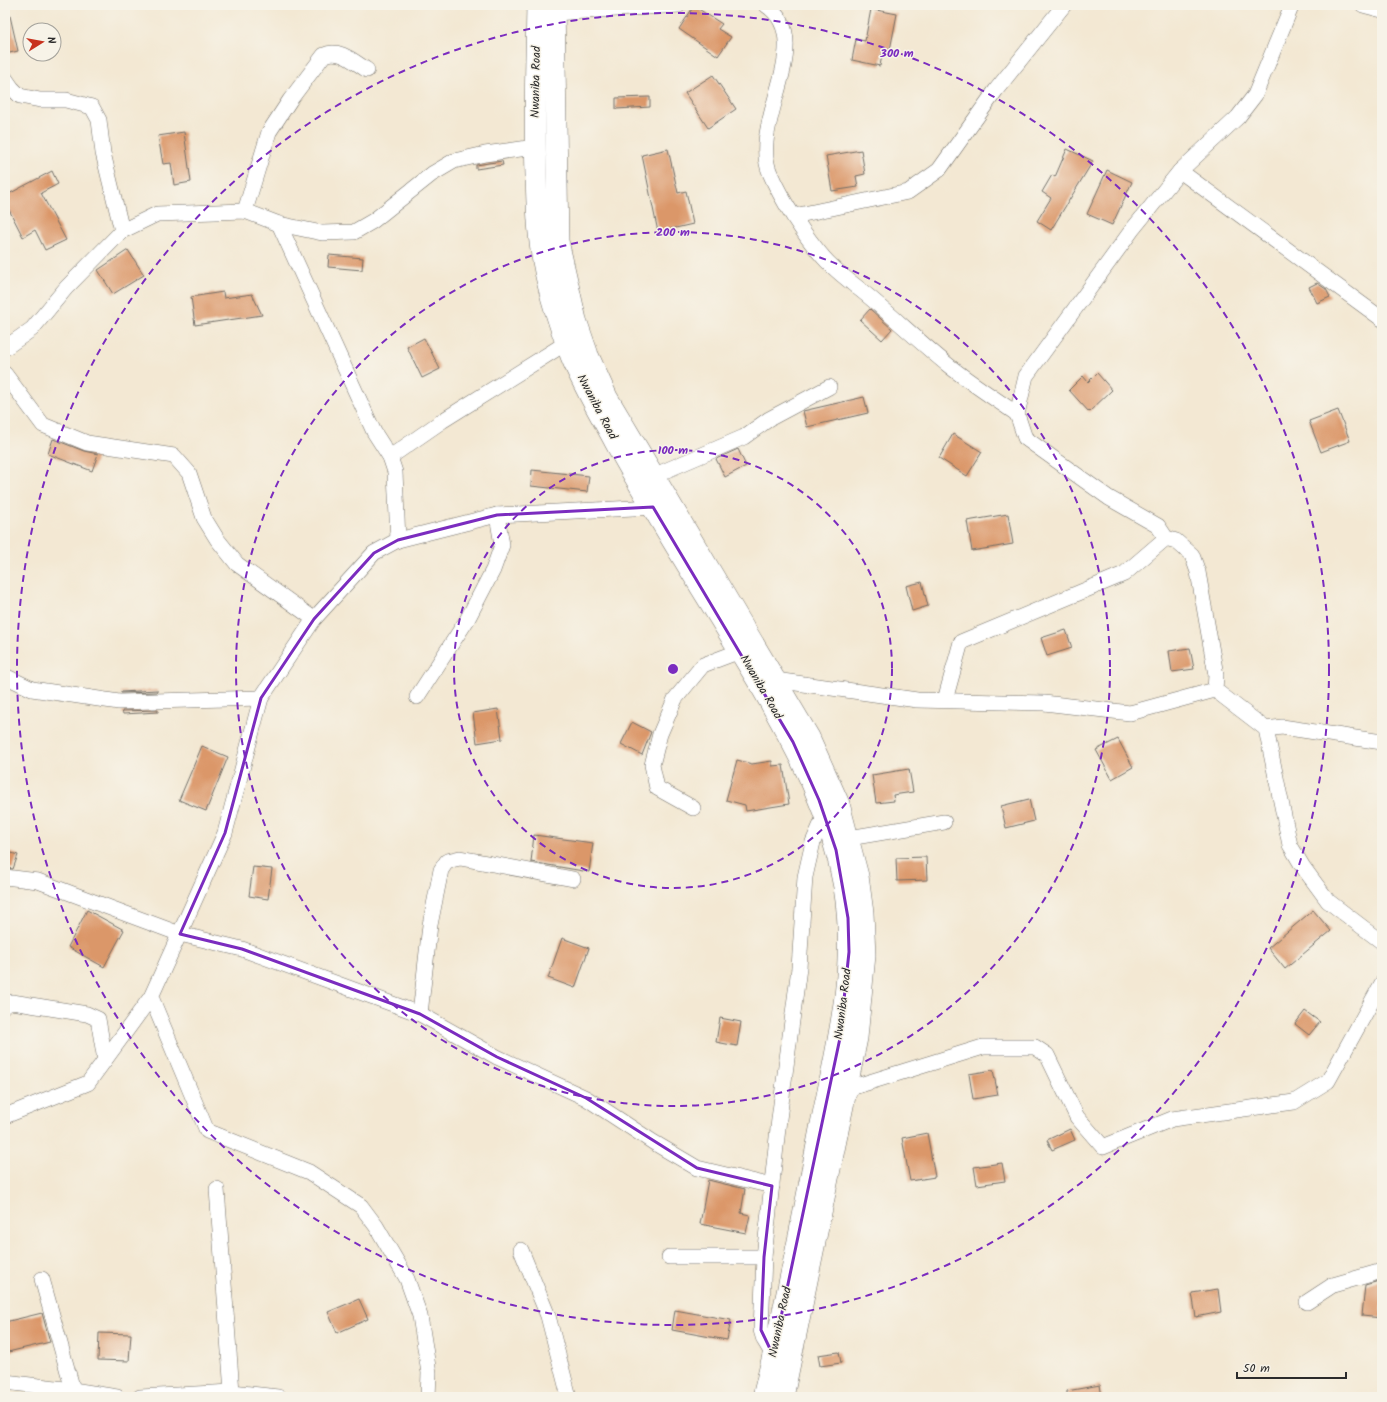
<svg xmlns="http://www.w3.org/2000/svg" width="1387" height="1402" viewBox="0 0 1387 1402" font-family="Kalam,sans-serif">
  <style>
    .building { fill: #db9769 }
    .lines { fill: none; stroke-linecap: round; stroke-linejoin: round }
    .street-casing { stroke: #716d66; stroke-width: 16 }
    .secondary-casing { stroke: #716d66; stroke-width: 22 }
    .street { stroke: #fff; stroke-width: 15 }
    .secondary { stroke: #fff; stroke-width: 21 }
    .marked { fill: none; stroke: #7b2cbf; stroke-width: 3; stroke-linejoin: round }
    .ring { fill: none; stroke: #7b2cbf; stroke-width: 2; stroke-dasharray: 7 5 }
    .labels { text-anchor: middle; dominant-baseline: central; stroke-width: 3; stroke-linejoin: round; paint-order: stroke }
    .street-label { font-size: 12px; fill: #2b2b2b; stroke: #f7f3e8 }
    .centre { fill: #7b2cbf; stroke: #f7f3e8; stroke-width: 2 }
    .ring-label { font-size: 12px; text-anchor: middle; font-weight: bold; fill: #7b2cbf; stroke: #f7f3e8; stroke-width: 3; stroke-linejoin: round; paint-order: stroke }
  </style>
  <rect width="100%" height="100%" fill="#f7f3e8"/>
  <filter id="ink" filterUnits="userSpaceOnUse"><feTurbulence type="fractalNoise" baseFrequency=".025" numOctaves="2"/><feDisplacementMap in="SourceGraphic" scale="8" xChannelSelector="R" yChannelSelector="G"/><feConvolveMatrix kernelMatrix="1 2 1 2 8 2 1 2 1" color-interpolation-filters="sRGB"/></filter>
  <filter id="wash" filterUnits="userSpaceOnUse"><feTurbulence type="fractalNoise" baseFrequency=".012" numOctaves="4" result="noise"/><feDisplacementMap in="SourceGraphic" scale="16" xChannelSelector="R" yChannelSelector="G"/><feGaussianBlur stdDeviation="0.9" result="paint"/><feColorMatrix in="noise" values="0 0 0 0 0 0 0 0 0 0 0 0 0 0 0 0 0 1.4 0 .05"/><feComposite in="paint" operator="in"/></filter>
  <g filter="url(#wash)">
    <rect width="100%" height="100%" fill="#f3e8d3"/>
    <g id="blocks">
      <!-- building -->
      <g class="building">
        <polygon points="694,6 722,24 718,29 731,37 718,56 679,29"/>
        <polygon points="871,9 897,14 890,50 883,49 880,66 852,60 856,39 865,41"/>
        <polygon points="10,16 18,51 5,54 5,17"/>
        <polygon points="713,75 736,109 708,128 685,93"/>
        <polygon points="650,97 650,107 616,109 616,98"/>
        <polygon points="184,132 191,182 174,185 171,163 163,164 158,136"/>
        <polygon points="668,149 678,193 686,191 693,224 658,232 642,155"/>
        <polygon points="1067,149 1093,161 1051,230 1037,221 1051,198 1042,192 1052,175 1055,177"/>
        <polygon points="861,150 865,174 856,176 858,187 832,191 826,156"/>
        <polygon points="502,161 503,165 476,169 476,165"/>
        <polygon points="1107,170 1132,182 1112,225 1087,214"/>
        <polygon points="52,171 58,184 41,193 66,240 45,250 35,230 23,237 5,202 5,196"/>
        <polygon points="128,250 144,275 113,294 98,270"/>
        <polygon points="329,255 363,258 362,270 328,267"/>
        <polygon points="1317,283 1326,289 1330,297 1317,303 1309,287"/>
        <polygon points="223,292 224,298 252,294 262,315 195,325 191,297"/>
        <polygon points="870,309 892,329 882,340 860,320"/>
        <polygon points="424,338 440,369 422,378 407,347"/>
        <polygon points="1097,373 1112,390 1089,412 1069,390 1083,376 1088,382"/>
        <polygon points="864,397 868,413 807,427 803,411"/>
        <polygon points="1338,410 1350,441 1321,452 1309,421"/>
        <polygon points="953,434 982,452 967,476 939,458"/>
        <polygon points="53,439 84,451 98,454 92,471 48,454"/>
        <polygon points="738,449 746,466 725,477 716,459"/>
        <polygon points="532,470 589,476 587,492 531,486"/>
        <polygon points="1008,514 1013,544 972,551 967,521"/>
        <polygon points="922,582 928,606 912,611 906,586"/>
        <polygon points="1066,630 1072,648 1047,656 1041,638"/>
        <polygon points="1190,648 1194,669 1172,672 1169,651"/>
        <polygon points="157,690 157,692 121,693 121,692"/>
        <polygon points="498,709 502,739 477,743 473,713"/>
        <polygon points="158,710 158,712 123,714 122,711"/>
        <polygon points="632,722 651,732 642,755 621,744"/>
        <polygon points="1118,739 1133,767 1112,779 1096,750"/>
        <polygon points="202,746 228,757 206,811 179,800"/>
        <polygon points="737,760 752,764 772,761 772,766 783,765 789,804 746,811 745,805 726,800"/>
        <polygon points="909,769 913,792 893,795 894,801 876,803 872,775"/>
        <polygon points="1029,799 1034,821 1006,828 1001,806"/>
        <polygon points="534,835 593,843 589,872 531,862"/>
        <polygon points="5,851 18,855 13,869 5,868"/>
        <polygon points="926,857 927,880 897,881 896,858"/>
        <polygon points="253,867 272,869 268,899 249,896"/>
        <polygon points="87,910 124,930 104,967 68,947"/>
        <polygon points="1313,910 1331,931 1285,969 1268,948"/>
        <polygon points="562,938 589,948 575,988 548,978"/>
        <polygon points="1305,1011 1320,1022 1309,1035 1295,1024"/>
        <polygon points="720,1018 741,1022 737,1046 716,1042"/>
        <polygon points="993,1070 998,1095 973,1099 969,1074"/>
        <polygon points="1070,1129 1075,1140 1052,1150 1047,1140"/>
        <polygon points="927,1133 935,1177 910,1181 902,1138"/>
        <polygon points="1002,1163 1005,1181 977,1185 974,1167"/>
        <polygon points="708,1180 745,1189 741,1213 750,1215 746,1233 700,1224"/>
        <polygon points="1379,1281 1382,1282 1382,1318 1362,1316 1365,1285"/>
        <polygon points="1218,1289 1221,1312 1196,1317 1192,1293"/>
        <polygon points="359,1299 368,1319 337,1333 328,1312"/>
        <polygon points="675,1310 731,1320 727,1340 672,1330"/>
        <polygon points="42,1313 50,1342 8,1352 5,1338 5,1322"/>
        <polygon points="99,1333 131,1334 129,1361 98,1360"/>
        <polygon points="839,1352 841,1363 820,1366 818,1355"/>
        <polygon points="1100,1385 1102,1397 1067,1397 1067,1391"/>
      </g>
    </g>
  </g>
  <g filter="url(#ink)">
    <use href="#blocks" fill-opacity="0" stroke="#716d66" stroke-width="1"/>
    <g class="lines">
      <!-- street casing -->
      <g class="street-casing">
        <g id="street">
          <path d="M 766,5 C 819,40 748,123 770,173 C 781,199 805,237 824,258 C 838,274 858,287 874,301 C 899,322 922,344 948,365 C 969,382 994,398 1017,414"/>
          <polyline points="1363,5 1382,10"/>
          <polyline points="554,13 679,5"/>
          <polyline points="5,78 12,88 20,96 40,100 66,100 92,107 99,120 103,153 122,231"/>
          <polyline points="1180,171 1382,319"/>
          <path d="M 245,211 L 269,132 L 290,100 L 324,55 C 340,48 354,62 367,70"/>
          <polyline points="794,216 908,192 939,170 996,90 1064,5"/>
          <polyline points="279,224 374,432 390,457 395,472 398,540"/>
          <polyline points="5,348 32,329 66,288 122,231 157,214 245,211 279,224 322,233 354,232 373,221 432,174 454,161 485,154 535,147"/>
          <polyline points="5,374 43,425 87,443 174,456 189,473 204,518 217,539 237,564 314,619"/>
          <polyline points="390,457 442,421 566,343"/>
          <polyline points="653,476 744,437 769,419 829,387"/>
          <polyline points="5,676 32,689 119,702 261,698"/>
          <polyline points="775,680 917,700 1044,703 1130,713 1215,690"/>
          <polyline points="1215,690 1216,675 1198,572 1192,555 1176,541 1166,538 1158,526 1109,498 1025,438 1017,414 1026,376 1132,230 1180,171 1238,117 1255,95 1292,5"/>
          <polyline points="1215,690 1266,729 1290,845 1303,867 1328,901 1382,942"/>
          <polyline points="417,697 467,620 493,570 502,545 497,515"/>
          <polyline points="945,700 961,642 1124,574 1166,538"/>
          <polyline points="1266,729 1282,727 1382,742"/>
          <polyline points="693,808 657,788 652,765 660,734 675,699 703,665 740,651"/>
          <polyline points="849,838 944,822"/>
          <polyline points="5,877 38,881 180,934 242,949 420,1014 497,1057 586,1098 653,1142 697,1168 772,1186"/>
          <polyline points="151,997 207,1131 309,1172 361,1206 376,1226 407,1279 420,1316 429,1373 428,1397"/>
          <polyline points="5,1005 12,1002 87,1014 98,1019 105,1060"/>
          <polyline points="420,1014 430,925 441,870 447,861 460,858 573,879"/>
          <polyline points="847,1089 983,1047 1035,1047 1047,1055 1077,1117 1103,1147 1172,1119 1294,1102 1328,1081 1382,983"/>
          <polyline points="5,1116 88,1083 151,997 225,833 261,698 314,619 374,553 398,540 497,515 653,507"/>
          <polyline points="217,1189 232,1392"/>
          <polyline points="521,1250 548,1316 569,1397"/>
          <polyline points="669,1257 764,1257"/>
          <polyline points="42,1279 73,1390"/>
          <polyline points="1307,1302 1333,1285 1382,1271"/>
          <polyline points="773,1355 764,1340 761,1330 764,1257 779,1119 799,968 805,877 813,842 825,815"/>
          <polyline points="5,1382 73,1390 117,1397"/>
          <polyline points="140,1397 232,1392 278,1397"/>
        </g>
      </g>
      <!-- secondary casing -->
      <g class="secondary-casing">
        <g id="secondary">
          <path d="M 537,5 C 536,62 534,119 536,175 C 537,200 537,225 541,249 C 546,285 558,322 571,356 C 583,386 600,414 615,442 C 661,526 714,607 763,690 C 800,755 831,812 844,887 C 858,970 836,1049 820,1129 C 803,1219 785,1308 763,1397"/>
          <polyline points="554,5 558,241 576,320 588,355 607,397 809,737 839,804 858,876 863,913 865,955 857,1038 783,1397"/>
        </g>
      </g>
      <!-- street -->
      <use href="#street" class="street"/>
      <!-- secondary -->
      <use href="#secondary" class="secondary"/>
    </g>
  </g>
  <!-- marked area -->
  <path class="marked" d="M 653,507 L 793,742 L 819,800 L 836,850 L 848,918 L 849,952 L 840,1038 L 773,1355 L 761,1330 L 764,1257 L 772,1186 L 697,1168 L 586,1098 L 497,1057 L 420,1014 L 242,949 L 180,934 L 225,833 L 261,698 L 314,619 L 374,553 L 398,540 L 497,515 Z"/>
  <!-- distance rings -->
  <g class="ring">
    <circle cx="673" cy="669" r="219"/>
    <circle cx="673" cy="669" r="437"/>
    <circle cx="673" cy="669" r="656"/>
  </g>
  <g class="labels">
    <!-- street labels -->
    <g class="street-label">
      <text transform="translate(536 82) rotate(-89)">Nwaniba Road</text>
      <text transform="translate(597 407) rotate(62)">Nwaniba Road</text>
      <text transform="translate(761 687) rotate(60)">Nwaniba Road</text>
      <text transform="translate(843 1004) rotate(-83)">Nwaniba Road</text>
      <text transform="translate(780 1322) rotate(-78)">Nwaniba Road</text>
    </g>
  </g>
  <circle cx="673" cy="669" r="6" class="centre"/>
  <g class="ring-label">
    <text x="897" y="57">300 m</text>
    <text x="673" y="236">200 m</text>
    <text x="673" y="454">100 m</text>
  </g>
  <!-- margin -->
  <rect width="1387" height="1402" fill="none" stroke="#f7f3e8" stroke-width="20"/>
  <!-- north arrow -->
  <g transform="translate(42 42) rotate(79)"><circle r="19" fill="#f7f3e8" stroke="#a5a39c"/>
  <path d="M0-3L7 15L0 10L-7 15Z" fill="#c8321e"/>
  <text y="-6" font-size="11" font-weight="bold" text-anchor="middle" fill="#2b2b2b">N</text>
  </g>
  <!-- scale -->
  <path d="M1237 1372v6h109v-6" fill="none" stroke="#2b2b2b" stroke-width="2"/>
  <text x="1243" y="1372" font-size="12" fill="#2b2b2b" stroke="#f7f3e8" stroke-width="3" paint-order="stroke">50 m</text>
</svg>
